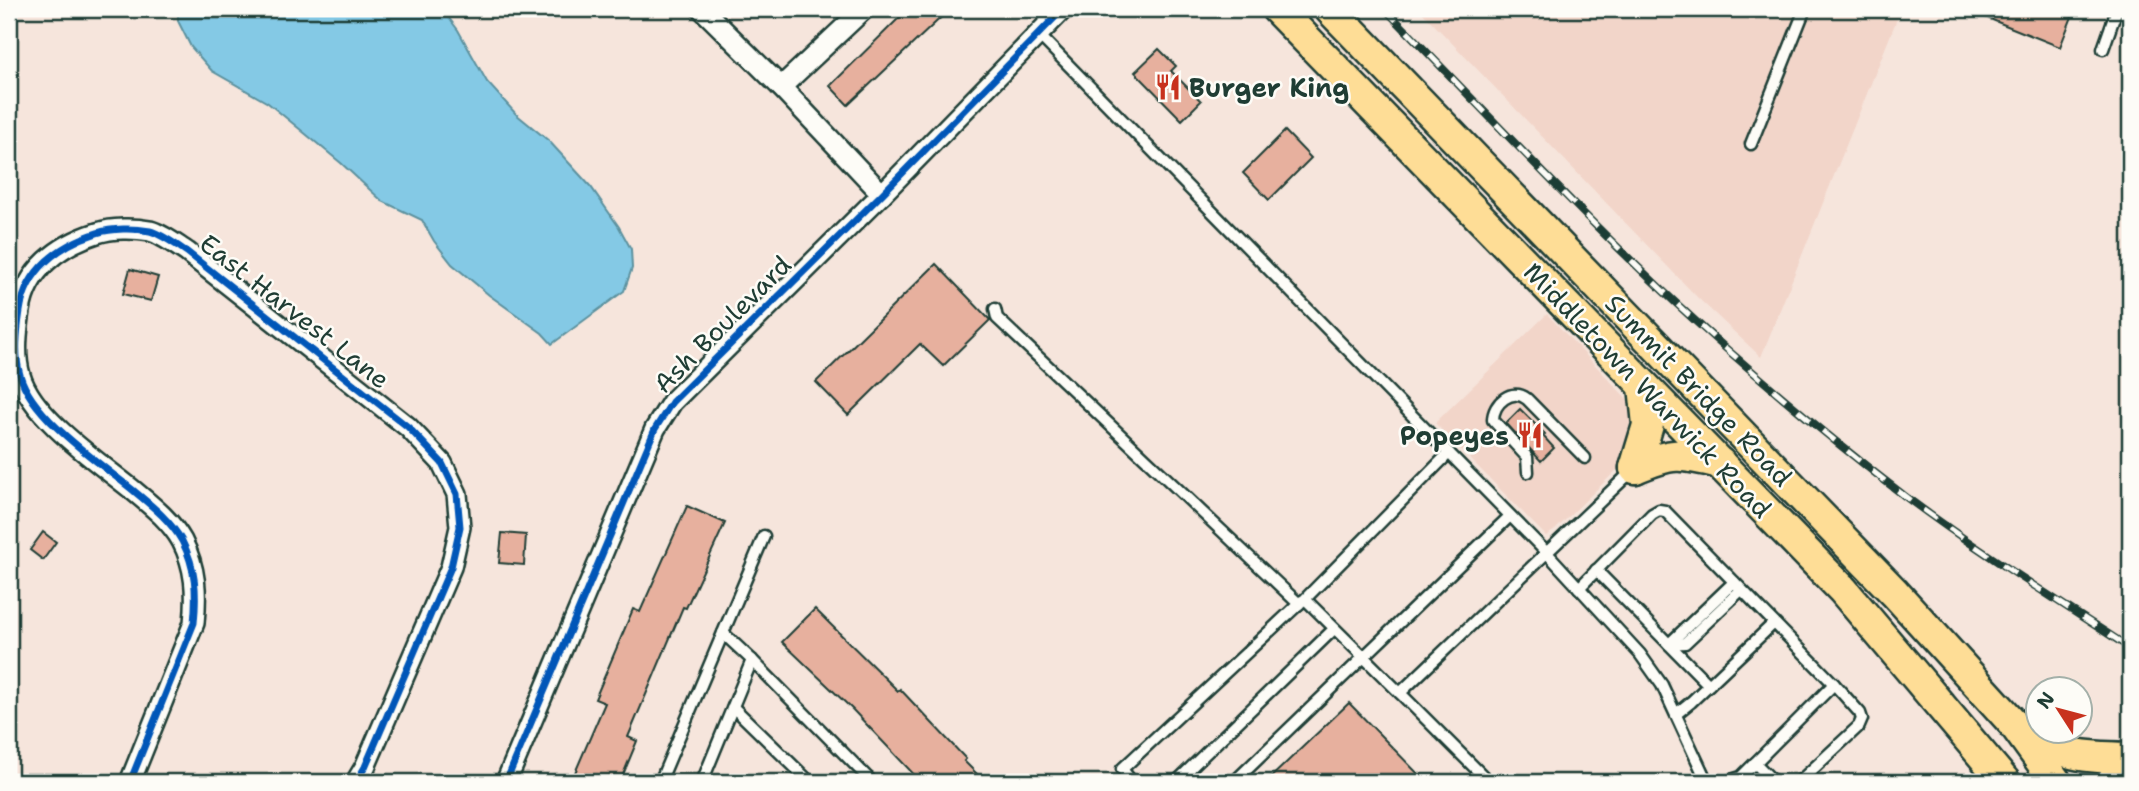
<svg xmlns="http://www.w3.org/2000/svg" width="2139" height="791" viewBox="0 0 2139 791" font-family="'Shantell Sans',sans-serif">
  <style>
    .built { fill: #f2d5c9 }
    .water { fill: #84c9e5; stroke: #5c919e; stroke-width: 2 }
    .building { fill: #e7b09e; stroke: #1f3d34; stroke-width: 2 }
    .lines { fill: none; stroke-linecap: round; stroke-linejoin: round }
    .service-casing { stroke: #1f3d34; stroke-width: 15 }
    .minor-casing { stroke: #1f3d34; stroke-width: 24 }
    .primary-casing { stroke: #1f3d34; stroke-width: 35 }
    .service { stroke: #fdfcf7; stroke-width: 10 }
    .minor { stroke: #fdfcf7; stroke-width: 19 }
    .primary { stroke: #fedd96; stroke-width: 30 }
    .rail-casing { stroke: #1f3d34; stroke-width: 8 }
    .rail { stroke: #fdfcf7; stroke-width: 5; stroke-dasharray: 16; stroke-linecap: butt }
    .cycleway-casing { stroke: #fdfcf7; stroke-width: 11 }
    .cycleway { stroke: #0057b8; stroke-width: 7 }
    .labels { text-anchor: middle; dominant-baseline: central; stroke-width: 5; stroke-linejoin: round; paint-order: stroke }
    .poi-label { font-size: 26px; font-weight: bold; fill: #1f3d34; stroke: #fdfcf7; text-anchor: start }
    .street-label { font-size: 26px; fill: #1f3d34; stroke: #fdfcf7 }
  </style>
  <rect width="100%" height="100%" fill="#f6e5dc"/>
  <filter id="ink" filterUnits="userSpaceOnUse"><feTurbulence type="fractalNoise" baseFrequency=".0143" numOctaves="2"/><feDisplacementMap in="SourceGraphic" scale="14" xChannelSelector="R" yChannelSelector="G"/><feConvolveMatrix kernelMatrix="1 2 1 2 8 2 1 2 1" color-interpolation-filters="sRGB"/></filter>
  <g filter="url(#ink)">
    <!-- built -->
    <g class="built">
      <polygon points="1419,9 1901,9 1761,357 1698,298"/>
      <polygon points="1547,314 1629,401 1636,411 1629,458 1555,530 1546,536 1435,423"/>
    </g>
    <!-- water -->
    <polygon class="water" points="178,9 442,9 458,30 487,82 516,114 549,141 591,187 619,227 631,249 632,268 624,291 552,344 542,333 489,295 452,264 434,241 422,220 382,201 341,163 268,103 212,71 191,47 178,21"/>
    <!-- building -->
    <g class="building">
      <polygon points="908,9 950,9 848,105 830,86"/>
      <polygon points="1965,9 2075,9 2060,47"/>
      <polygon points="1159,49 1176,66 1171,71 1201,101 1182,120 1135,72"/>
      <polygon points="1285,131 1311,158 1269,200 1243,173"/>
      <polygon points="936,264 990,320 943,366 920,344 848,415 816,382"/>
      <polygon points="130,269 158,277 151,301 123,294"/>
      <polygon points="1520,409 1545,434 1543,436 1554,448 1541,461 1506,423"/>
      <polygon points="687,506 725,523 686,608 683,607 628,737 637,741 620,782 571,782 605,703 595,699 633,609 640,612"/>
      <polygon points="43,532 56,542 43,560 30,550"/>
      <polygon points="502,533 526,535 524,565 499,563"/>
      <polygon points="815,609 898,691 900,689 966,759 964,761 985,782 921,782 852,709 782,642"/>
      <polygon points="1349,703 1426,782 1266,782"/>
    </g>
    <g class="lines">
      <!-- service casing -->
      <g class="service-casing">
        <g id="service">
          <polyline points="1038,34 1547,553 1640,654 1662,685 1707,782"/>
          <polyline points="2103,49 2117,9"/>
          <polyline points="1751,144 1805,9"/>
          <polyline points="995,309 997,318 1299,604"/>
          <path d="M 1528,472 L 1527,457 L 1493,420 C 1493,403 1512,387 1527,399 L 1585,458"/>
          <polyline points="1596,570 1709,685"/>
          <polyline points="1579,588 1652,514 1659,510 1665,511 1834,684"/>
          <polyline points="723,633 752,660 872,782"/>
          <polyline points="1669,644 1685,643 1741,590"/>
          <polyline points="1669,644 1734,582"/>
          <polyline points="1400,693 1305,599 1449,453"/>
          <polyline points="733,707 810,782"/>
          <polyline points="1676,714 1691,702 1774,623"/>
          <polyline points="1755,763 1774,782"/>
          <polyline points="660,782 764,536"/>
          <polyline points="702,782 752,660"/>
          <polyline points="1132,782 1122,769 1302,601"/>
          <polyline points="1176,782 1334,629"/>
          <polyline points="1234,782 1510,516"/>
          <polyline points="1489,782 1400,693 1632,471"/>
          <polyline points="1725,782 1741,777 1834,684 1860,713 1862,719 1859,726 1799,782"/>
        </g>
      </g>
      <!-- minor casing -->
      <g class="minor-casing">
        <g id="minor">
          <polyline points="702,9 781,87 882,194"/>
          <polyline points="781,87 864,9"/>
          <path d="M 130,782 L 194,623 C 197,593 196,568 182,541 C 170,520 152,506 134,491 C 100,463 32,418 20,375 C 14,355 17,331 20,311 C 26,270 59,245 97,233 C 112,228 134,228 150,231 C 162,234 176,245 187,252 L 408,427 L 442,463 L 457,494 L 460,527 L 451,567 L 365,767 L 356,782"/>
          <polyline points="506,782 655,429 672,402 882,194 1063,9"/>
          <polyline points="2103,782 2130,768"/>
        </g>
      </g>
      <!-- primary casing -->
      <g class="primary-casing">
        <g id="primary">
          <polyline points="1277,9 1843,590 2005,782"/>
          <polyline points="1330,9 1895,593 2014,724 2056,782"/>
          <path d="M 1635,468 C 1673,452 1679,453 1720,463"/>
          <polyline points="1635,468 1648,425 1644,386"/>
          <path d="M 2025,731 C 2063,757 2085,757 2130,758"/>
        </g>
      </g>
      <!-- service -->
      <use href="#service" class="service"/>
      <!-- minor -->
      <use href="#minor" class="minor"/>
      <!-- primary -->
      <use href="#primary" class="primary"/>
      <!-- rail casing -->
      <g class="rail-casing">
        <path id="rail" d="M 1385,9 C 1498,124 1608,245 1730,352 C 1787,402 1846,451 1906,497 C 1978,551 2055,599 2130,648"/>
      </g>
      <!-- rail -->
      <use href="#rail" class="rail"/>
      <!-- cycleway casing -->
      <g class="cycleway-casing">
        <g id="cycleway">
          <path d="M 130,782 L 194,623 C 197,593 196,568 182,541 C 170,520 152,506 134,491 C 100,463 32,418 20,375 C 14,355 17,331 20,311 C 26,270 59,245 97,233 C 112,228 134,228 150,231 C 162,234 176,245 187,252 L 408,427 L 442,463 L 457,494 L 460,527 L 451,567 L 365,767 L 356,782"/>
          <polyline points="506,782 655,429 672,402 882,194 1063,9"/>
        </g>
      </g>
      <!-- cycleway -->
      <use href="#cycleway" class="cycleway"/>
    </g>
  </g>
  <!-- icons -->
  <defs>
    <g id="restaurant-bare" transform="scale(2.1)"><path d="M-5-6h1v4h1v-4h1v4h1v-4h1v5L-1.5 .5V6h-2V.5L-5-1ZM5-6V6H3V1.5H1.5Q1.5-4 5-6Z" fill="#c8321e" stroke="#fdfcf7" stroke-width="2.5" paint-order="stroke"/></g>
  </defs>
  <g fill-rule="evenodd">
    <use href="#restaurant-bare" x="1168" y="87"/>
    <use href="#restaurant-bare" x="1530" y="435"/>
  </g>
  <g class="labels">
    <!-- poi labels -->
    <g class="poi-label">
      <text x="1189" y="87">Burger King</text>
      <text x="1509" y="435" text-anchor="end">Popeyes</text>
    </g>
    <!-- street labels -->
    <g class="street-label">
      <text transform="translate(295 311) rotate(38)">East Harvest Lane</text>
      <text transform="translate(722 324) rotate(-45)">Ash Boulevard</text>
      <text transform="translate(1648 390) rotate(46)">Middletown Warwick Road</text>
      <text transform="translate(1699 390) rotate(46)">Summit Bridge Road</text>
    </g>
  </g>
  <!-- margin -->
  <rect width="2139" height="791" fill="none" stroke="#fdfcf7" stroke-width="35"/>
  <rect x="18" y="18" width="2104" height="756" fill="none" stroke="#1f3d34" stroke-width="2.5" filter="url(#ink)"/>
  <!-- north arrow -->
  <g transform="translate(2059 710) rotate(306)"><circle r="33" fill="#fdfcf7" stroke="#a4b0a9" stroke-width="2"/>
  <path d="M0-5L12 26L0 18L-12 26Z" fill="#c8321e"/>
  <text y="-10" font-size="19" font-weight="bold" text-anchor="middle" fill="#1f3d34">N</text>
  </g>
</svg>
